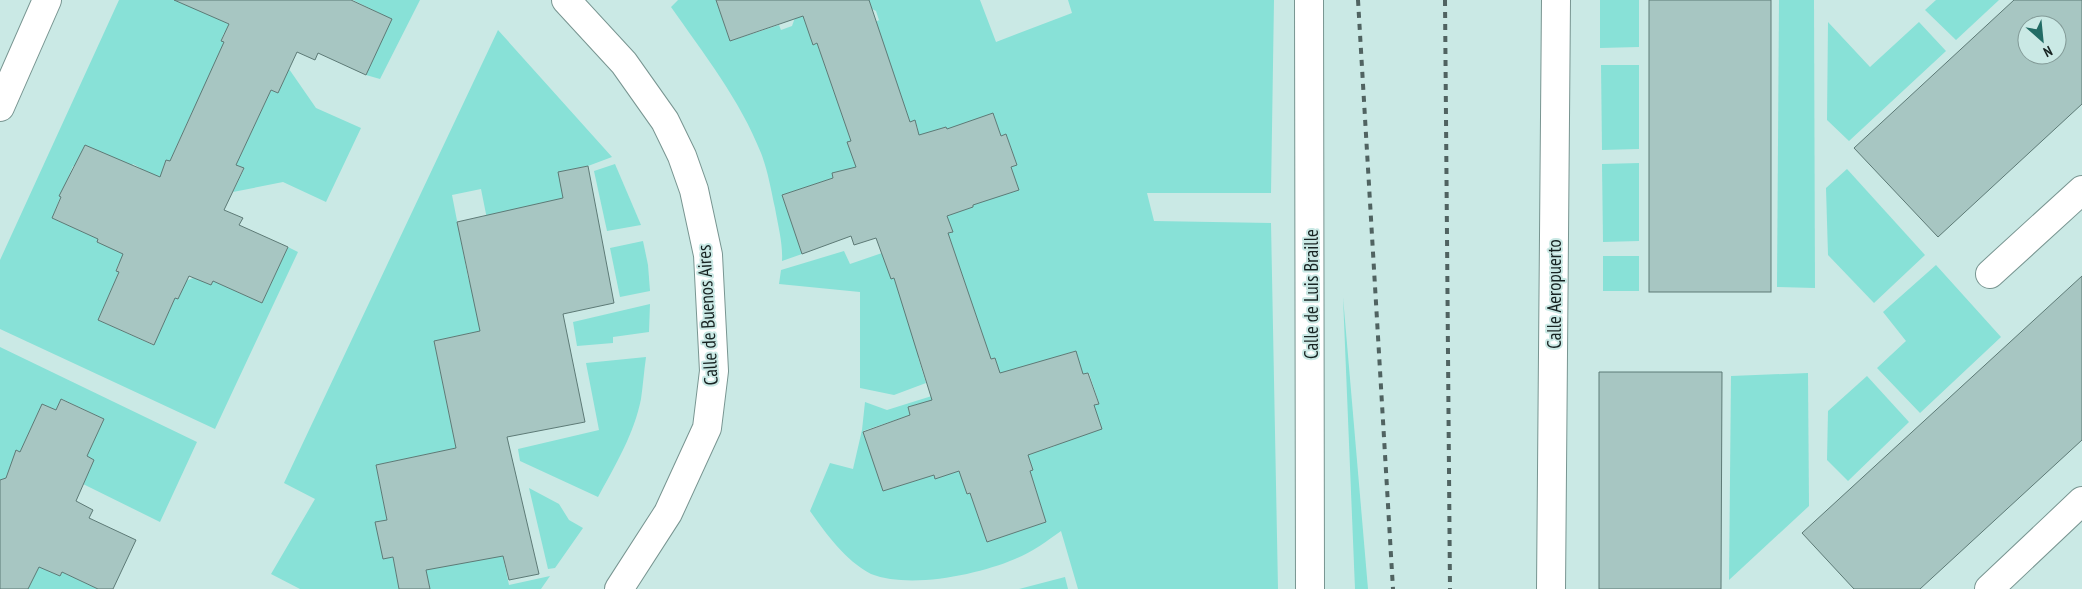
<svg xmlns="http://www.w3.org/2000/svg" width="2082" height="589" viewBox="0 0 2082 589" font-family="'PT Sans Narrow',sans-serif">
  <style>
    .green { fill: #88e1d7 }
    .building { fill: #a7c6c2; stroke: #5d7a76; fill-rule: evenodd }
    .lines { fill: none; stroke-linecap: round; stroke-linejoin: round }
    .minor-casing { stroke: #789591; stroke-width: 30 }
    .minor { stroke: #fff; stroke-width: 28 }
    .rail { stroke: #506361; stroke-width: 4; stroke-dasharray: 6 6; stroke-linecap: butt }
    .labels { text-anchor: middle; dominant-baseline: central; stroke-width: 4; stroke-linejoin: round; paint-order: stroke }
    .street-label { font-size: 19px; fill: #172322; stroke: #cae9e5 }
  </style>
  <rect width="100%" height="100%" fill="#cae9e5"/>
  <!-- green -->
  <g class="green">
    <polygon points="119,0 182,0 218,12 235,29 224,33 221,41 224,42 205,118 192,112 170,161 166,160 163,168 167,178 143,177 140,168 133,164 130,168 73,166 52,218 83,232 114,243 129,259 119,263 116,270 119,272 98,320 153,345 175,298 178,299 182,290 180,283 201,275 262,303 288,247 298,252 215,429 0,329 0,260"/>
    <polygon points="420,0 380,79 366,75 391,19 353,0"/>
    <path d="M 678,0 L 716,0 L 730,41 L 779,25 L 781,30 L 792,26 L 797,12 L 817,21 L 817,43 L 851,141 L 848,142 L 862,153 L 855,176 L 841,171 L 832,173 L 833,178 L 782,195 L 802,254 L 782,261 C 783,243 778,226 775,208 C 771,190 768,171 761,153 C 740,100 704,54 671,7 Z"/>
    <path d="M 866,0 L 980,0 L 996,42 L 1072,13 L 1068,0 L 1274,0 L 1271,193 L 1147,193 L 1154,221 L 1271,223 L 1278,589 L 1078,589 L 1061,531 C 1047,541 1031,553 1015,559 C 977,575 910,589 871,574 C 845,560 827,535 810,511 L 830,463 L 853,469 L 862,430 L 865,402 L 887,410 L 935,395 L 943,397 L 908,407 L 910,415 L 863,431 L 883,491 L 934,475 L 935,479 L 951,462 L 967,478 L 964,484 L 967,494 L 970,493 L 987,542 L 1046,522 L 1030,471 L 1033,470 L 1030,461 L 1022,457 L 1036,444 L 1046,449 L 1055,446 L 1054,442 L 1094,405 L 1099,403 L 1089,373 L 1083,374 L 1075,351 L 994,376 L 998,368 L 995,358 L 991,359 L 948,233 L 952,232 L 942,218 L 955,206 L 964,210 L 973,207 L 972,203 L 1019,190 L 1011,167 L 1017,164 L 1006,134 L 1001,136 L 993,113 L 948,131 L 946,127 L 936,130 L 931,140 L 913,138 L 918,129 L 915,121 L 910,122 L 876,22 L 879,20 L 876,11 L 868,7 Z"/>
    <polygon points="1600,0 1639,0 1639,47 1600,48"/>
    <polygon points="1779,0 1814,0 1815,288 1777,287"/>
    <polygon points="1936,0 1999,0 1956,40 1925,10"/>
    <polygon points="1828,22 1870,67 1919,22 1946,51 1849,141 1827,120"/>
    <polygon points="498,30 612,157 588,166 559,172 565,209 488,224 481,189 452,195 468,277 484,330 434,341 456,448 376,465 387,520 383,559 393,557 399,589 300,589 271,574 315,499 284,483"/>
    <polygon points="1601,65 1639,65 1639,149 1602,150"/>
    <polygon points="289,69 316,108 361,128 326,202 283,182 233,192 244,169 236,165 271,90 278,93"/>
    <polygon points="1639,163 1639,241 1603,242 1602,164"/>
    <polygon points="615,164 641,225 607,231 594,171"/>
    <polygon points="1847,169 1925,255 1874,303 1828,255 1826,188"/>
    <polygon points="643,241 648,265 650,291 620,297 610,248"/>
    <polygon points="844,251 850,264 882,253 891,278 894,278 920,356 918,357 926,383 894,395 860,388 860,292 779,284 781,270"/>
    <rect x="1603" y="256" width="36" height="35"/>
    <polygon points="1936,265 2001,337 1920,413 1877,368 1906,341 1883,312"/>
    <polygon points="1343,297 1368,589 1355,589"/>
    <polygon points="650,304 649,332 613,337 613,343 577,346 573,322"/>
    <polygon points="0,347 197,442 160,522 83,484 87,456 104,419 62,399 56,410 42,405 20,452 16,450 17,474 0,480"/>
    <path d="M 646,357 C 644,371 643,385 641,399 C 634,434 615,466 598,497 L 520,461 L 518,449 L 599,430 L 586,363 Z"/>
    <polygon points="1808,373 1809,506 1729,580 1731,376"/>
    <polygon points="1867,376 1909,422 1848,481 1827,460 1828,411"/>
    <polygon points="529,488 559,504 569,520 583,528 555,568 548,569"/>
    <polygon points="500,543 509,585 550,576 541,589 430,589 424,561"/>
    <polygon points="49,563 53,573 60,576 62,572 98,589 25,589 26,566"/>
    <polygon points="1065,577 1068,589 1019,589"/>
  </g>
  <!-- building -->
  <g class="building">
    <polygon points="174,0 351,0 392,19 366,75 318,53 315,60 297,52 278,93 271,90 236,165 244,168 224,210 243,218 239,225 288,247 262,303 213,281 211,285 189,276 178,299 175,298 154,345 98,320 119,272 116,271 123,254 97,242 98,239 52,218 61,197 59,196 85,145 160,177 166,160 170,161 224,42 221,41 229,24"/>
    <polygon points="716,0 869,0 910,122 915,120 919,135 946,127 947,129 993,113 1001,136 1006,134 1017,165 1011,167 1019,190 973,205 973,207 947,216 953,232 948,233 991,359 995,358 1000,373 1076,351 1083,374 1088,373 1099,404 1094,405 1102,429 1028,455 1033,470 1030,471 1046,522 987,542 970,493 967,494 959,471 935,479 934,475 883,491 863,432 910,415 908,407 932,400 894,278 891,279 876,238 854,245 851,236 802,254 782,195 833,178 832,173 856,167 847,142 851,141 817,43 813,45 803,16 730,41"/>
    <rect x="1649" y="0" width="122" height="292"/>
    <path d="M 2014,0 L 2082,0 L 2082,104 L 1938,237 L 1854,148 ZM 2027,25 L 2057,25 L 2057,55 L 2027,55 Z"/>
    <polygon points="588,166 614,303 563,314 585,422 507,437 539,574 509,580 503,556 426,570 430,589 399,589 393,557 383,559 375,522 387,520 376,465 456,448 434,341 480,331 457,222 563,198 558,172"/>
    <polygon points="2082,276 2082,440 1920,589 1854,589 1802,533"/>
    <polygon points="1599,372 1722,372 1721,589 1599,589"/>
    <polygon points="61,399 104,419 87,456 94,460 76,501 93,510 89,518 136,540 113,589 98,589 62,572 60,576 39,567 28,589 0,589 0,480 6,478 16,450 20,452 42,404 56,410"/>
  </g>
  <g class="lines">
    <!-- minor casing -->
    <g class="minor-casing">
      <g id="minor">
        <polyline points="566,0 624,63 665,121 682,156 694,190 708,255 714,371 707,428 668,513 619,589"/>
        <polyline points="1309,0 1310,589"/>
        <polyline points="0,107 47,0"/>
        <polyline points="1990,274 2082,190"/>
        <polyline points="1551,589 1556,0"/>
        <polyline points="1989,589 2082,501"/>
      </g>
    </g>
    <!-- minor -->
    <use href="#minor" class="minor"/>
    <!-- rail -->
    <g class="rail">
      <polyline points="1358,0 1393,589"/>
      <polyline points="1445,0 1450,589"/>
    </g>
  </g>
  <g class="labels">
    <!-- street labels -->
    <g class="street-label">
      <text transform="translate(1311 294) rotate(-90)">Calle de Luis Braille</text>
      <text transform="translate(1554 294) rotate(-90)">Calle Aeropuerto</text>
      <text transform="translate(707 315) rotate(-93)">Calle de Buenos Aires</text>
    </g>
  </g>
  <!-- north arrow -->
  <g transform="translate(2042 40) rotate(153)"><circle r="24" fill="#cae9e5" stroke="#829a97"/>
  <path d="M0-4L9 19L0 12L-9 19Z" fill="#226c65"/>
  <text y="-8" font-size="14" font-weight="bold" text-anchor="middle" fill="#172322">N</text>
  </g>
</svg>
